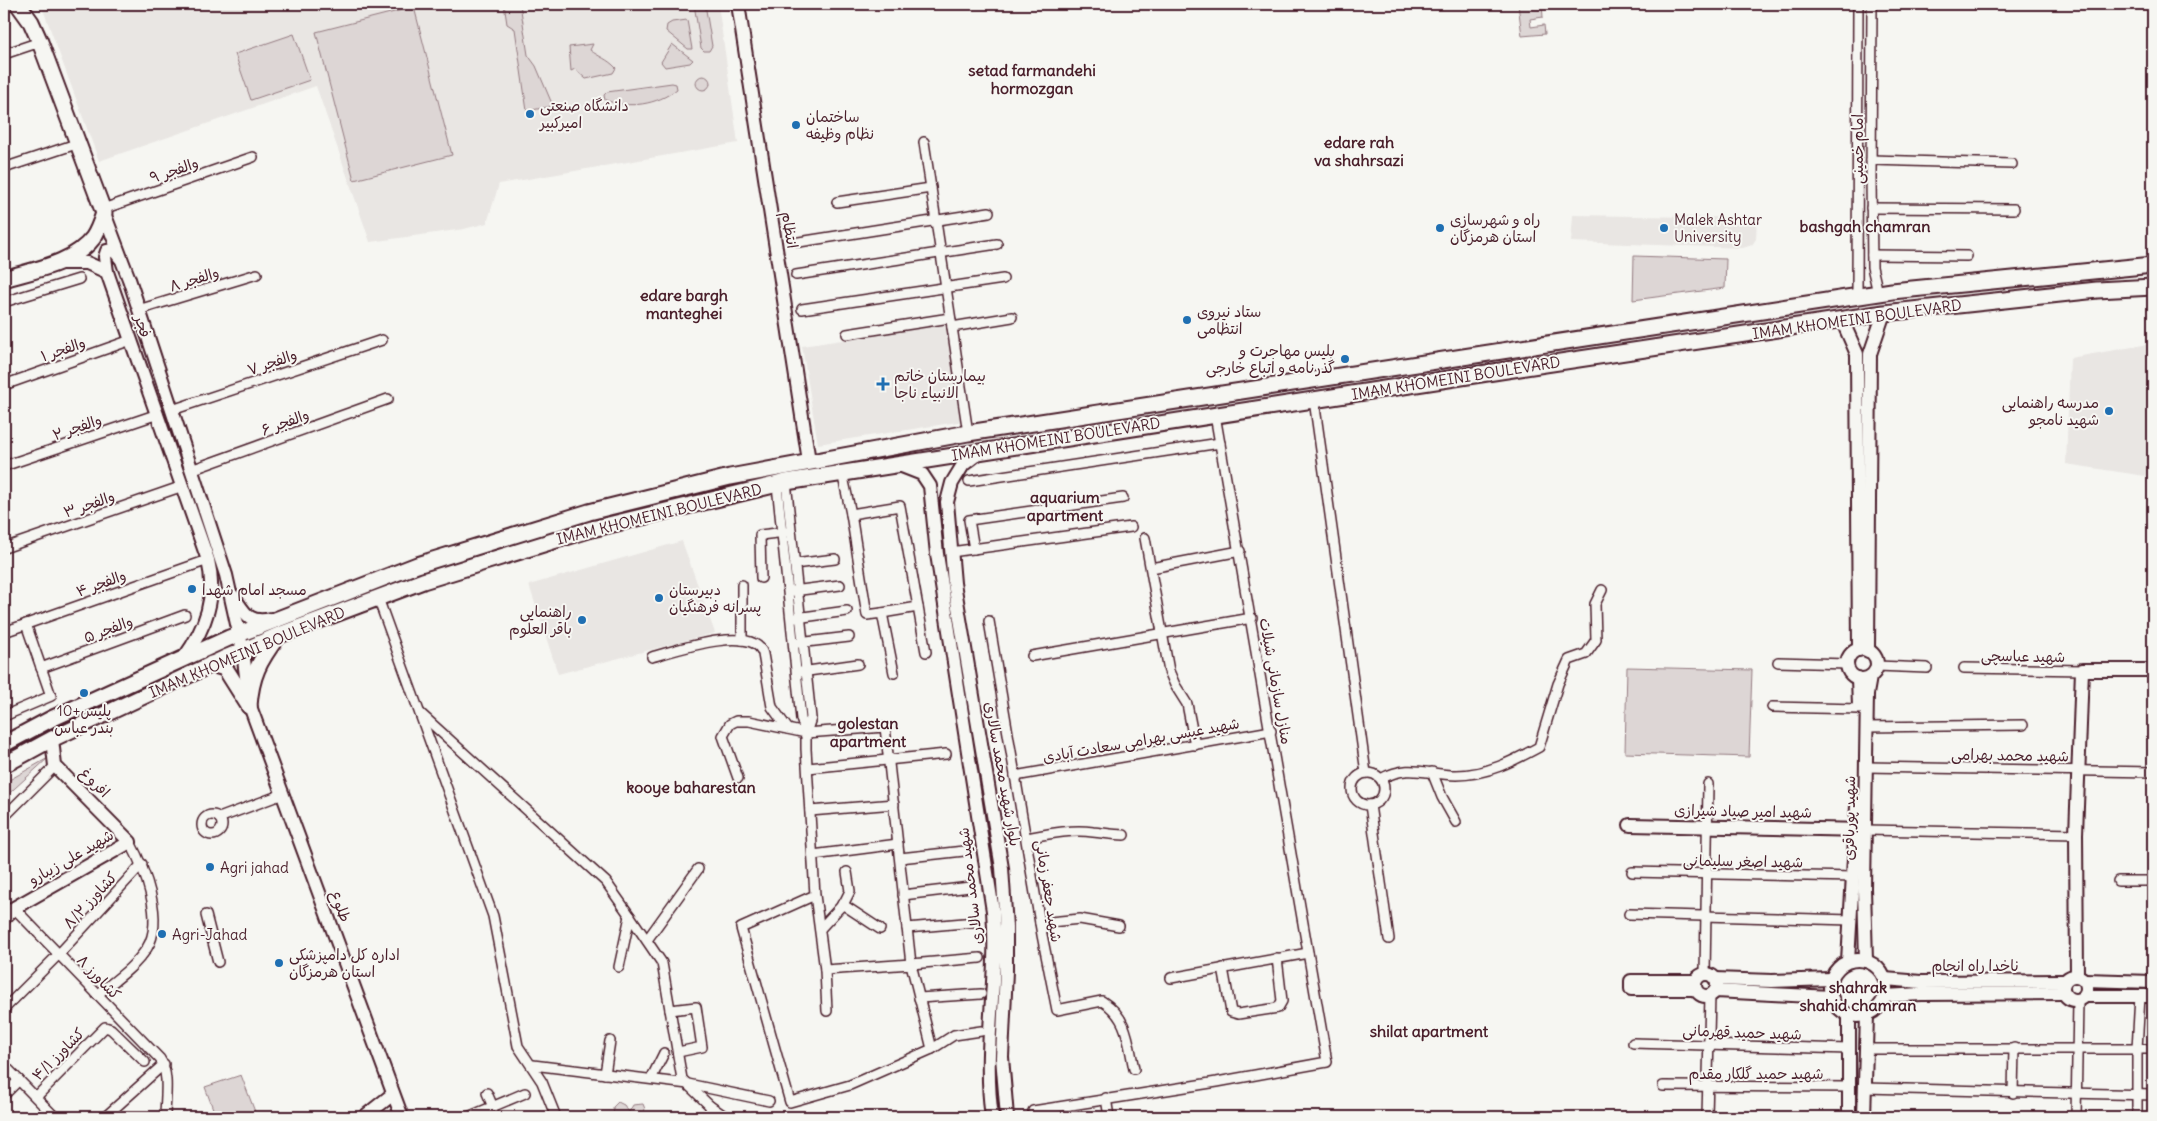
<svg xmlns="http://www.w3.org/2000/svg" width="2157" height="1121" viewBox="0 0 2157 1121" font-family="Delius,'Playpen Sans Arabic',sans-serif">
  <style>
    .built { fill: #e9e6e3 }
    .green { fill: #ddd6d5; stroke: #947a80 }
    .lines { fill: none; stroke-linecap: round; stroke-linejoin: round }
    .street-casing { stroke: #4a1f2b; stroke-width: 12 }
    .secondary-casing { stroke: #4a1f2b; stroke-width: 16 }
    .primary-casing { stroke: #4a1f2b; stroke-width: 19 }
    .street { stroke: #f6f6f2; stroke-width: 9 }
    .secondary { stroke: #f6f6f2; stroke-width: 12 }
    .primary { stroke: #f6f6f2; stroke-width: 15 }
    .poi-dot { fill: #1f6fb2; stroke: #f6f6f2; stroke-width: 2 }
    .labels { text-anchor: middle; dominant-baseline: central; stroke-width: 4; stroke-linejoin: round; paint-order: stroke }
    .poi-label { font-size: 15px; fill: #4a1f2b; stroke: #f6f6f2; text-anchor: start }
    .street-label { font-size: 15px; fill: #4a1f2b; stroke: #f6f6f2 }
    .neighbourhood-label { font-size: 16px; font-weight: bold; fill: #4a1f2b; stroke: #f6f6f2 }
  </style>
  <rect width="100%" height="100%" fill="#f6f6f2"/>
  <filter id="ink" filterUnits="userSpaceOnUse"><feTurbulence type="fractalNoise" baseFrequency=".02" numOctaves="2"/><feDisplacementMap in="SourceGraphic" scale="10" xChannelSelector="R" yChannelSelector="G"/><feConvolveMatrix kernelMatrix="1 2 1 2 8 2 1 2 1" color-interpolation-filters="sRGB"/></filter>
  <g filter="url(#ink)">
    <!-- built -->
    <g class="built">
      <polygon points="41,4 718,4 738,143 499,184 487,223 464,229 370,242 316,86 99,161"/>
      <polygon points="1573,215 1757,218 1756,239 1752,245 1743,248 1571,242"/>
      <polygon points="949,324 964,421 818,444 802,346"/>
      <polygon points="2149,344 2152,477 2066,464 2070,358"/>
      <polygon points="682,541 715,633 558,674 529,585"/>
    </g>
    <!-- green -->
    <g class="green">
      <polygon points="504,4 520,4 528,55 536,66 553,106 527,111 515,29 507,24"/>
      <polygon points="694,4 705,4 712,46 709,51 704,51 701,48"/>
      <polygon points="1518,4 1542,4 1543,17 1530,19 1531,27 1544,25 1545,34 1522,36"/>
      <polygon points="414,7 452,155 354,180 316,32"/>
      <polygon points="687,20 692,49 688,49 666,31 667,25 672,22"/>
      <polygon points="294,34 310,80 251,100 235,54"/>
      <path d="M 593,44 L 590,50 C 599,57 608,59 616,68 L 613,73 L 586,79 L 575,69 L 571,71 L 569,47 Z"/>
      <polygon points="672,44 693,60 690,63 665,67 661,62"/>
      <circle cx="703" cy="83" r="7"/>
      <path d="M 672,83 L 676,84 L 677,89 C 657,105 629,109 605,100 L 604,95 L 607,92 Z"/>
      <polygon points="1634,256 1726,259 1725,288 1633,300"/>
      <polygon points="1627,667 1752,670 1749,757 1625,753"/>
      <polygon points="48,758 4,798 4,783"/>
      <polygon points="241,1075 257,1117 216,1117 205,1087"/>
      <polygon points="618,1102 624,1105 629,1112 633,1105 643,1104 645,1109 642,1117 614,1117 613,1107"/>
    </g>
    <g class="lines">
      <!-- street casing -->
      <g class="street-casing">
        <g id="street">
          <polyline points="1872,4 1871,177 1872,267 1878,293"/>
          <polyline points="4,54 40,42"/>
          <polyline points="924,142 968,433"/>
          <polyline points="1871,160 2012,164"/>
          <polyline points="4,168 79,143"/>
          <polyline points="837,202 931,188"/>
          <polyline points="1871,208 2014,209"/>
          <polyline points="103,209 253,157"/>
          <polyline points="799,242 989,212"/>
          <polyline points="1872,255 1967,256"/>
          <polyline points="796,275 997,244"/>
          <polyline points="1857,297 1858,4"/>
          <polyline points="4,302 79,279"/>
          <polyline points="802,309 1003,279"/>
          <polyline points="138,310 257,274"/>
          <polyline points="952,327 1012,317"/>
          <polyline points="847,334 950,318"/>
          <polyline points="4,385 131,340"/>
          <polyline points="1314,400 1366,773"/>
          <polyline points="172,410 382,340"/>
          <polyline points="4,466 158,414"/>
          <polyline points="191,470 388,399"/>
          <polyline points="842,472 851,514 867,615 882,613 894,673"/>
          <polyline points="969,481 1220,443"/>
          <polyline points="786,482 811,718 806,733 806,749 815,895 825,970 911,964 932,1049 850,1085 790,1102 741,928 815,895"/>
          <polyline points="777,485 801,719 806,733"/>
          <polyline points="851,514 900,506 926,652"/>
          <polyline points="1145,538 1169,671 1175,685 1187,704 1195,745"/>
          <polyline points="4,548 183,486"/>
          <polyline points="974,549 969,520 1123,498"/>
          <polyline points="951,552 1131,527"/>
          <polyline points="794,564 835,559"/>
          <polyline points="1151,568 1240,551"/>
          <polyline points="761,578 760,535 786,532"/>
          <polyline points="742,585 742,640"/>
          <polyline points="793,591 840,585"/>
          <polyline points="378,598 493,916 518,1046 542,1082 556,1117"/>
          <polyline points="882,613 918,607"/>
          <polyline points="796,618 847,611"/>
          <path d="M 989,621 L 1042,935 L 1057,1010 L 1102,1001 C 1128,1017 1128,1041 1134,1069"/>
          <polyline points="4,632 208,560"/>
          <polyline points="798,643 849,637"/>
          <polyline points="1032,656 1252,618"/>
          <path d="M 652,657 C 673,651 754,623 763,654 L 772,707 L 788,729"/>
          <polyline points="1778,662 1847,664"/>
          <polyline points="1877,666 1927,668"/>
          <polyline points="41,668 185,615"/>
          <polyline points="1964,668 2082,670"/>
          <polyline points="801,672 858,664"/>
          <polyline points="1772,707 1859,709"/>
          <polyline points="420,713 606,882 630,916 662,963 682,1079 710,1106 711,1117"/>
          <polyline points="4,716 51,696 26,624"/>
          <polyline points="1867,727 2023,725"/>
          <polyline points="1866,767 2153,772"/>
          <polyline points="808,768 946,754"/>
          <polyline points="1432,772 1442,797 1456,822"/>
          <circle cx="1368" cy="789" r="16"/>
          <polyline points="1015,776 1271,731"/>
          <polyline points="738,778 723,736 730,724 736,721 749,721 806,733 885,727 911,964 980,958"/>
          <path d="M 1381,779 C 1409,763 1427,775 1456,775 C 1487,775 1513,761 1539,747 L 1558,684 L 1569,660 L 1586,654 L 1596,640 L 1595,604 L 1602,590"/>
          <polyline points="1370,805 1389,939"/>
          <polyline points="810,811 894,804"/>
          <circle cx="212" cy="825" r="10"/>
          <polyline points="4,817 55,766"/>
          <polyline points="219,818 283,794"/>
          <polyline points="1865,830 2076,834"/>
          <path d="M 1026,838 C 1048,834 1071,829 1093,832 C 1104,833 1113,835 1124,835"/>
          <polyline points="813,855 898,844"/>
          <polyline points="900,858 964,851"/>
          <polyline points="1632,872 1854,877"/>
          <polyline points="2118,881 2153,881"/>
          <polyline points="903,895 970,887"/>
          <polyline points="842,904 880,929"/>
          <path d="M 14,908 L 160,1059 C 170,1074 165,1100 165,1117"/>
          <polyline points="1629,914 1851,920"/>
          <polyline points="206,915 218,962"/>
          <polyline points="1040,923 1080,919 1119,926"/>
          <polyline points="907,928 975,922"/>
          <polyline points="820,929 844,903 850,891 847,872"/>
          <polyline points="647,940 698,869"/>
          <polyline points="619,967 630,916"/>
          <polyline points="1223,968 1231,1012 1238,1014 1278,1008 1282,1001 1277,958"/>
          <polyline points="825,970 827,1011"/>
          <polyline points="1705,974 1708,784"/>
          <polyline points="1171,978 1308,953"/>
          <path d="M 97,995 C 114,981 135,967 147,948 C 165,919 144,868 130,842"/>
          <polyline points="919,998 981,994"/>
          <polyline points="5,1008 58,955 142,864"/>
          <polyline points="670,1010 696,1007 702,1047 678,1052"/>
          <polyline points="1633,1043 1849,1049"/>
          <polyline points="932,1049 954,1035 981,1031"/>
          <polyline points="1866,1049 2153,1049"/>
          <polyline points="4,1065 55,1117"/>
          <polyline points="533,1065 688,1084 769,1101"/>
          <polyline points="605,1074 610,1041"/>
          <polyline points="651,1079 664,1053"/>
          <polyline points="1663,1086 1850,1087"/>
          <polyline points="1864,1088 2153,1095"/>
          <polyline points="487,1093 493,1107"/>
          <polyline points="2013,1093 2014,1048"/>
          <polyline points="4,1095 19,1080"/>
          <polyline points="36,1097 105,1027 111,1029 145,1062"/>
          <polyline points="1106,1098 1109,1117"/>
          <polyline points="710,1106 726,1117"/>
          <polyline points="1033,1111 1217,1082 1327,1062 1215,415"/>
          <polyline points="105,1117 164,1064"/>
          <polyline points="468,1117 525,1093"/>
          <polyline points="1707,1117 1710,995"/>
          <polyline points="2076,1117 2078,1001"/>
          <polyline points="2137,1117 2137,1049 2140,996"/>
        </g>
      </g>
      <!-- secondary casing -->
      <g class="secondary-casing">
        <g id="secondary">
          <polyline points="738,4 809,461"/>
          <polyline points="104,213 129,279 226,575 243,651 248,693"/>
          <path d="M 58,263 L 87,263 L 107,272 L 208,560 C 217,597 206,627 184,658"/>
          <polyline points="107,272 105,257 107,251 114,250 120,258"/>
          <polyline points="1842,320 1857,354 1859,650"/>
          <polyline points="980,452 963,465 952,483 947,502 954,583 1002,868 1006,927 1006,971 1002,1057 1007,1117"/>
          <path d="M 899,465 L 922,474 L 930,486 L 937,554 L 993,911 C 999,979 982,1048 992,1117"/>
          <path d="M 233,596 C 245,613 248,624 271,619"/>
          <circle cx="1862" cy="664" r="15"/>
          <polyline points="1868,651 1870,354 1884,313"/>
          <polyline points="1858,678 1859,706"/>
          <polyline points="247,698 402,1117"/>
          <polyline points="1630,825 1864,830"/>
          <polyline points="4,918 14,908 130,842 55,766 52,739"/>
          <circle cx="1858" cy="988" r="28"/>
          <polyline points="1848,961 1857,806"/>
          <polyline points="1866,961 1864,888 1867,694 1870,677"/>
          <circle cx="1706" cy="985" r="11"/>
          <circle cx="2075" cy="988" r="12"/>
          <polyline points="2077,976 2076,834 2082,670 2153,670"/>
          <polyline points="1715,979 1772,981 1830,979"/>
          <polyline points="1885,979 1921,982 2065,981"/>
          <polyline points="2085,980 2153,982"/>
          <polyline points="1695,989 1631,989 1631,981 1695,981"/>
          <polyline points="1715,991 1831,997"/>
          <polyline points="1885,996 1921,994 2063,993"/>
          <polyline points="2085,996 2153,996"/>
          <polyline points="364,1117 393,1094"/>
          <polyline points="1849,1117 1849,1015"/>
          <polyline points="1864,1117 1867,1015"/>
        </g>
      </g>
      <!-- primary casing -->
      <g class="primary-casing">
        <g id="primary">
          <path d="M 4,279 C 33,270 73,264 93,238 C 98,231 101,222 104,213 L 40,42 L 31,22 L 18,4"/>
          <polyline points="211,664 225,668 249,706"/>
          <path d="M 249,706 C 251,676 259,661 277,637"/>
          <polyline points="4,744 51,719 229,638 417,565 589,512 730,477 968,433 1892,291 2153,265"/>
          <polyline points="4,765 52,739 223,659 279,635 423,581 592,529 786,482 1513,369 1884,313 2097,290 2153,287"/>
        </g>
      </g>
      <!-- street -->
      <use href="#street" class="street"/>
      <!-- secondary -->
      <use href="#secondary" class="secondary"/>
      <!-- primary -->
      <use href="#primary" class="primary"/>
    </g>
  </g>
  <!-- markers -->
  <g class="poi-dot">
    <circle cx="530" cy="114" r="5"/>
    <circle cx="796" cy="125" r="5"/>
    <circle cx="1440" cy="228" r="5"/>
    <circle cx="1664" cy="228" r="5"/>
    <circle cx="1187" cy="320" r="5"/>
    <circle cx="1345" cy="359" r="5"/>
    <path d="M880.5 376.5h5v5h5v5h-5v5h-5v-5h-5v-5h5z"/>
    <circle cx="2109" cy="411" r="5"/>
    <circle cx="192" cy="589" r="5"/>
    <circle cx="659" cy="598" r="5"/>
    <circle cx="582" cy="620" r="5"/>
    <circle cx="84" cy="693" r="5"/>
    <circle cx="210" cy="867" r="5"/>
    <circle cx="162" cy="934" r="5"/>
    <circle cx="279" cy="963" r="5"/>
  </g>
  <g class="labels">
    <!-- poi labels -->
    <g class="poi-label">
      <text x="540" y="105">دانشگاه صنعتی<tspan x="540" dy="17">امیرکبیر</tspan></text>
      <text x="806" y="116">ساختمان<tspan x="806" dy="17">نظام وظیفه</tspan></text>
      <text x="1450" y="219">راه و شهرسازی<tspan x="1450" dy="17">استان هرمزگان</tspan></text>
      <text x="1674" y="219">Malek Ashtar<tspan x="1674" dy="17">University</tspan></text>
      <text x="1197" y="311">ستاد نیروی<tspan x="1197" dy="17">انتظامی</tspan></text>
      <text x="1335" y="350" text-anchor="end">پلیس مهاجرت و<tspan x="1335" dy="17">گذرنامه و اتباع خارجى</tspan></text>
      <text x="894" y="375">بیمارستان خاتم<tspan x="894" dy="17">الانبیاء ناجا</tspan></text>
      <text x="2099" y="402" text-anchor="end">مدرسه راهنمایی<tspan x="2099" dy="17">شهید نامجو</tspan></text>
      <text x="202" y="589">مسجد امام شهدا</text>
      <text x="669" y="589">دبیرستان<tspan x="669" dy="17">پسرانه فرهنگیان</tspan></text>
      <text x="572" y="611" text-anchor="end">راهنمایی<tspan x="572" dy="17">باقر العلوم</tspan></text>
      <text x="84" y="710" text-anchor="middle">پليس+10<tspan x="84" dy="17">بندر عباس</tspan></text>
      <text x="220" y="867">Agri jahad</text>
      <text x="172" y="934">Agri-Jahad</text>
      <text x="289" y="954">اداره کل دامپزشکی<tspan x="289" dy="17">استان هرمزگان</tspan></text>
    </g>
    <!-- street labels -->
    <g class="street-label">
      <text transform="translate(1857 149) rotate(-90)">امام خمینی</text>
      <text transform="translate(174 170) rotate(-19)">والفجر ۹</text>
      <text transform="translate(790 230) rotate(81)">انتظام</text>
      <text transform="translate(194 279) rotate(-17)">والفجر ۸</text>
      <text transform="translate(1857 319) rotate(-8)">IMAM KHOMEINI BOULEVARD</text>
      <text transform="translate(143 326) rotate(72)">فجر</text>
      <text transform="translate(63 349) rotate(-19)">والفجر ۱</text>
      <text transform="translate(272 362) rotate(-19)">والفجر ۷</text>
      <text transform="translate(1456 378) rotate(-9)">IMAM KHOMEINI BOULEVARD</text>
      <text transform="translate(285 422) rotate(-20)">والفجر ۶</text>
      <text transform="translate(77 427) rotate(-19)">والفجر ۲</text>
      <text transform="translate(1056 439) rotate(-9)">IMAM KHOMEINI BOULEVARD</text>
      <text transform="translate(89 504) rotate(-19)">والفجر ۳</text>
      <text transform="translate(659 514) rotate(-14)">IMAM KHOMEINI BOULEVARD</text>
      <text transform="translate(101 583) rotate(-20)">والفجر ۴</text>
      <text transform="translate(108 629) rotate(-20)">والفجر ۵</text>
      <text transform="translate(247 652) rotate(-23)">IMAM KHOMEINI BOULEVARD</text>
      <text transform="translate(2023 656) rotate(1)">شهید عباسچی</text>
      <text transform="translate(1276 681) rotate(80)">منازل سازمانی شیلات</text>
      <text transform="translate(1141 740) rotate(-10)">شهید عیسی بهرامی سعادت آبادی</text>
      <text transform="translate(2010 755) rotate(1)">شهید محمد بهرامی</text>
      <text transform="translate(1003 774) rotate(80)">بلوار شهید محمد سالاری</text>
      <text transform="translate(95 782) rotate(45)">افروغ</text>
      <text transform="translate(1743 811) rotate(1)">شهید امیر صیاد شیرازی</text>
      <text transform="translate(1849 818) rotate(-89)">شهید پورباقری</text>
      <text transform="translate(71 857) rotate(-30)">شهید علی زیبارو</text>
      <text transform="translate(1743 861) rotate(1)">شهید اصغر سلیمانی</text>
      <text transform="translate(970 886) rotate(-97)">شهید محمد سالاری</text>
      <text transform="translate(1049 891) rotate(81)">شهید جعفر زمانی</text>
      <text transform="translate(90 900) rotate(-47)">کشاورز ۸/۲</text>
      <text transform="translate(341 906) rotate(70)">طلوع</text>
      <text x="1975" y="965">ناخدا راه انجام</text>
      <text transform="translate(99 977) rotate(46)">کشاورز ۸</text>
      <text transform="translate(1742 1032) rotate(2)">شهید حمید قهرمانی</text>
      <text transform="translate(58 1054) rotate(-45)">کشاورز ۴/۱</text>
      <text x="1756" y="1073">شهید حمید گلکار مقدم</text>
    </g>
    <!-- neighbourhood labels -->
    <g class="neighbourhood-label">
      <text x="1032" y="70">setad farmandehi<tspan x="1032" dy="18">hormozgan</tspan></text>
      <text x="1359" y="142">edare rah<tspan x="1359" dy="18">va shahrsazi</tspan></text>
      <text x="1865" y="226">bashgah chamran</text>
      <text x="684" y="295">edare bargh<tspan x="684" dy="18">manteghei</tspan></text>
      <text x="1065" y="497">aquarium<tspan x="1065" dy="18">apartment</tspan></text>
      <text x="868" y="723">golestan<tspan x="868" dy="18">apartment</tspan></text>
      <text x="691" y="787">kooye baharestan</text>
      <text x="1858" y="987">shahrak<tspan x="1858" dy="18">shahid chamran</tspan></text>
      <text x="1429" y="1031">shilat apartment</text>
    </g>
  </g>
  <!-- margin -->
  <rect width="2157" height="1121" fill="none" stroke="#f6f6f2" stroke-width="20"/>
  <rect x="10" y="10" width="2137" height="1101" fill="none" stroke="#4a1f2b" stroke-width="2" filter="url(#ink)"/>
</svg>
